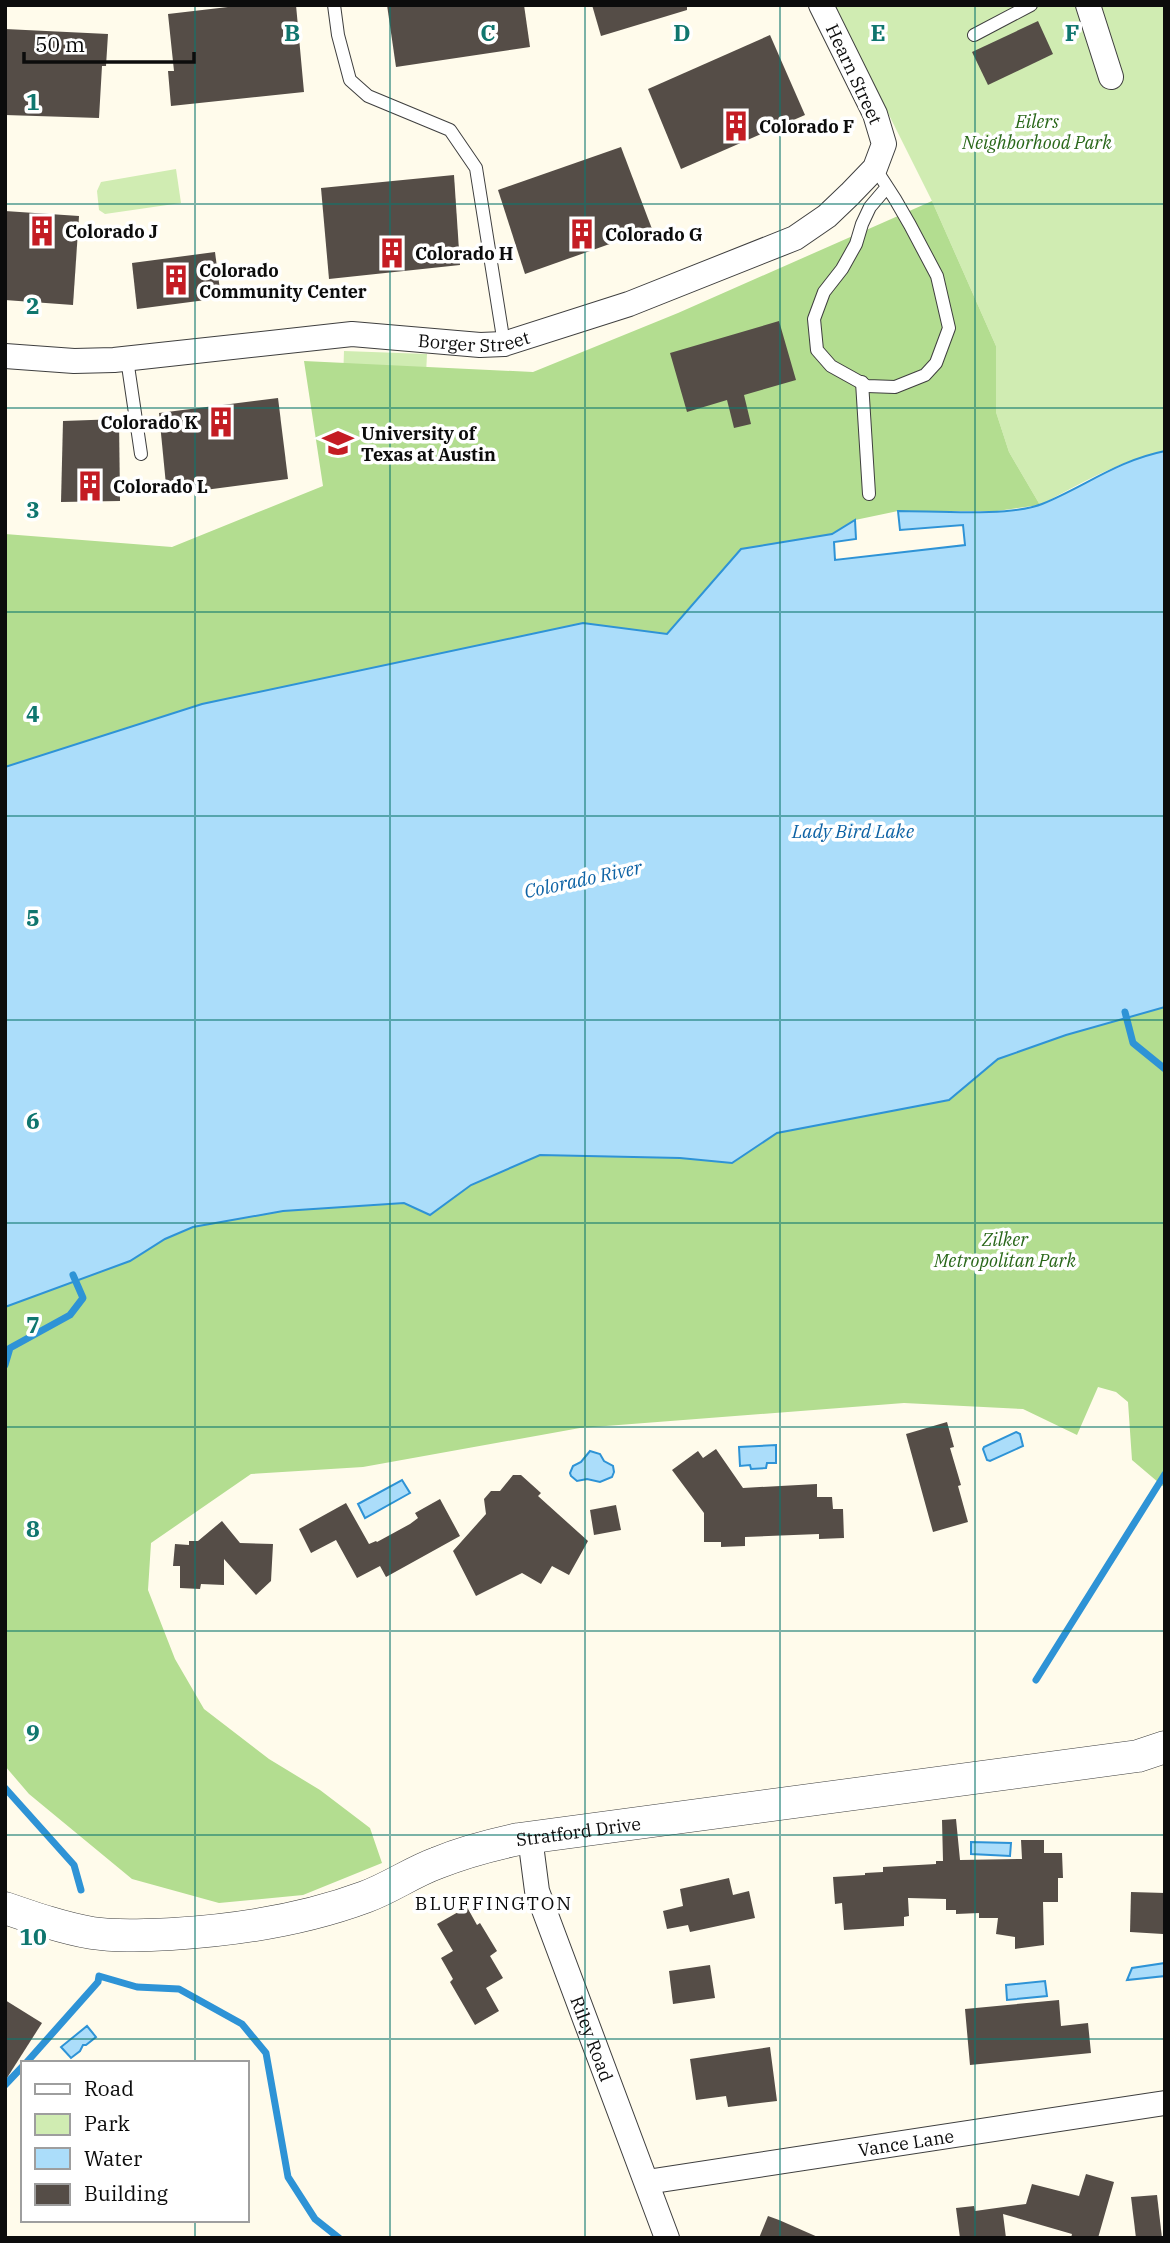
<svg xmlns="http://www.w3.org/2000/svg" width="1170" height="2243" viewBox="0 0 1170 2243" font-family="'IBM Plex Serif',serif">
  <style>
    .green { fill: #d0ecb2 }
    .forest { fill: #b3dd90 }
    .water { fill: #abddfa; stroke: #2e93d6; stroke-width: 2 }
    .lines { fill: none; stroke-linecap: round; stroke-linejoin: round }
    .stream { stroke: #2e93d6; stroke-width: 7 }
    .building { fill: #554d47 }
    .service-casing { stroke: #3f3f3f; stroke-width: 14 }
    .minor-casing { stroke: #3f3f3f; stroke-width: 26 }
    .tertiary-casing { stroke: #3f3f3f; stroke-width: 33 }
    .service { stroke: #fff; stroke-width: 12 }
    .minor { stroke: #fff; stroke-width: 24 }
    .tertiary { stroke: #fff; stroke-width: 32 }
    .grid { fill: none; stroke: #0f766e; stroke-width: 2; stroke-opacity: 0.55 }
    .labels { text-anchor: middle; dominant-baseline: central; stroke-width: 7; stroke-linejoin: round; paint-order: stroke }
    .street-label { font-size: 18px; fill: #0c0c0c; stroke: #fff }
    .park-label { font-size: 18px; font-style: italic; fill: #296719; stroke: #fff }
    .poi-label { font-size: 18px; font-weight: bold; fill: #0c0c0c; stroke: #fff; text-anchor: start }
    .water-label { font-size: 19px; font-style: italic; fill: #0e63a5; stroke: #fff }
    .neighbourhood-label { font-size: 19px; letter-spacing: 2px; fill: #0c0c0c; stroke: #fff }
    .grid-label { font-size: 23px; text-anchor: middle; font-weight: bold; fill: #0f766e; stroke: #fff; stroke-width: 7; stroke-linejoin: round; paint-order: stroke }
  </style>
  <rect width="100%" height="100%" fill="#fffbeb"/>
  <!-- green -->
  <g class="green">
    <path d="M 834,5 L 1165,5 L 1165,451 C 1120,460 1080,484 1040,505 L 1009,452 L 996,412 L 996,346 L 932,201 Z"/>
    <polygon points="176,169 181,203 105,214 99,210 97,191 101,182"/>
    <polygon points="344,351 427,354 424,416 342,413"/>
  </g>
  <!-- forest -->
  <g class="forest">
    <polygon points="932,201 996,346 996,412 1009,452 1040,505 997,511 898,511 855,520 832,534 741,549 667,634 583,623 202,704 5,767 5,534 172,547 323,486 304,361 533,372 678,313"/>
    <polygon points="1165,1007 1165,1488 1132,1460 1128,1402 1116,1392 1098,1387 1077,1435 1023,1409 904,1403 580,1428 363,1467 251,1474 151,1543 148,1590 175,1659 204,1709 269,1759 320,1790 370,1828 382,1863 303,1895 219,1903 132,1879 29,1794 5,1766 5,1307 130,1261 165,1239 193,1227 283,1211 404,1203 430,1215 471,1185 540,1155 680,1158 732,1163 777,1133 949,1100 998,1059 1066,1035"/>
  </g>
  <!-- water -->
  <g class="water">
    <path d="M 1165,451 L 1165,1007 L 1066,1035 L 998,1059 L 949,1100 L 777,1133 L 732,1163 L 680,1158 L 540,1155 L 471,1185 L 430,1215 L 404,1203 L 283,1211 L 193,1227 L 165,1239 L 130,1261 L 5,1307 L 5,767 L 202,704 L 583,623 L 667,634 L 741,549 L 832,534 L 855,520 L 856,539 L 834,542 L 835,560 L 965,545 L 963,525 L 900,530 L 898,511 C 935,511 1009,517 1042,504 C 1086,486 1116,461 1165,451 Z"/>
    <polygon points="1016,1432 1020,1434 1023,1446 990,1461 987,1460 983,1449 984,1447"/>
    <polygon points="776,1445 776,1463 767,1463 766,1468 751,1469 750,1465 740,1466 739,1447"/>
    <polygon points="590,1451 600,1454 604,1461 613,1466 614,1472 612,1477 600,1482 587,1479 577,1481 571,1476 570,1473 573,1466 581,1462"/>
    <polygon points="402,1480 410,1493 365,1518 358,1504"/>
    <polygon points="971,1842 1011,1843 1010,1856 971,1854"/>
    <polygon points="1165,1963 1165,1976 1127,1980 1132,1968"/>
    <polygon points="1045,1981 1047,1996 1007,2000 1006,1985"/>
    <polygon points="87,2026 96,2037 86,2045 83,2045 80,2051 71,2058 61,2047"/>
  </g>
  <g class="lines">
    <!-- stream -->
    <g class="stream">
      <polyline points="1125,1012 1133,1043 1165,1069"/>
      <polyline points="5,1365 10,1348 70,1315 83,1298 73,1275"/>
      <polyline points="1036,1680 1165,1474"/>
      <polyline points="5,1788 74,1865 81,1890"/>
      <polyline points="26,2063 98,1982 99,1976 137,1987 179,1989 242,2024 266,2053 288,2177 315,2219 339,2238"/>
      <polyline points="5,2085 23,2066"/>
    </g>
  </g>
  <!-- building -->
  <g class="building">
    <polygon points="245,5 296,5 304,92 171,106 168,71 174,71 168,14"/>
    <polygon points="387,5 524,5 530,47 396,67"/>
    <polygon points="592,5 687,5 687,10 601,36"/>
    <polygon points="1038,21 1053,54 988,85 972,52"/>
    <polygon points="5,29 108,34 106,66 102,66 99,118 5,115"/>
    <polygon points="770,35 805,115 681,169 648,89"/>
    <polygon points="621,147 652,229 525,274 498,190"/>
    <polygon points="454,175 460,265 329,279 321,188"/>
    <polygon points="5,211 79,216 73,305 5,300"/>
    <polygon points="215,252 221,298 137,309 132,263"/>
    <polygon points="779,321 796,380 744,395 751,424 734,428 727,400 687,412 670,353"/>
    <polygon points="278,398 288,479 167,495 159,413"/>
    <polygon points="119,419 120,501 61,502 63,421"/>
    <polygon points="947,1422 954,1447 950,1448 961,1485 958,1486 968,1522 933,1532 906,1434"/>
    <polygon points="716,1449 743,1488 817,1484 817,1497 832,1497 833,1509 843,1509 844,1538 819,1539 819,1534 745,1537 745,1546 721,1547 721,1542 704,1542 704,1513 672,1470 698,1451 703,1458"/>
    <polygon points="513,1475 521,1475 541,1493 538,1496 588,1541 569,1575 552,1566 541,1584 522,1573 476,1596 453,1551 486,1514 484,1499 491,1491 500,1491"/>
    <polygon points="440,1499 460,1536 386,1577 380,1566 357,1578 336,1540 311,1553 299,1529 346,1503 369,1544 376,1541 377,1542 410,1524 418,1518 415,1513"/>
    <polygon points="616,1505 621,1530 594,1535 590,1510"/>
    <polygon points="222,1521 240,1543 273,1544 271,1581 256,1595 224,1559 224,1585 201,1584 200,1589 180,1588 180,1566 173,1566 175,1544 189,1545 189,1541 198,1541"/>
    <polygon points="956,1819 960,1860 1022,1859 1021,1840 1044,1840 1044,1853 1062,1853 1063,1878 1058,1878 1058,1902 1043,1902 1044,1945 1015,1949 1015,1937 996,1934 998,1918 979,1918 979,1913 956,1914 956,1910 946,1910 946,1899 908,1898 909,1916 904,1917 904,1926 844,1930 842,1903 835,1904 833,1877 865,1875 865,1873 883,1872 883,1867 936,1864 936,1861 943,1861 942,1820"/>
    <polygon points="729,1878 733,1895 749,1891 755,1918 690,1932 688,1925 667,1929 663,1911 683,1906 680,1889"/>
    <polygon points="1131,1892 1165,1893 1163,1934 1130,1932"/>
    <polygon points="467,1907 477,1925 480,1923 497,1951 490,1956 503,1978 486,1988 499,2011 475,2025 450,1982 453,1979 441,1958 453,1951 437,1924"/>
    <polygon points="710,1965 715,1998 673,2004 669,1971"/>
    <polygon points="5,2000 42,2023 5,2081"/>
    <polygon points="1059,2000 1061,2026 1088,2023 1091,2053 970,2065 965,2009"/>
    <polygon points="770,2047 777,2101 728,2107 726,2096 696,2100 690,2059"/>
    <polygon points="1086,2174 1114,2182 1098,2238 1071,2238 1072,2234 1003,2214 1006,2238 960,2238 956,2208 974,2206 975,2211 1026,2204 1032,2184 1079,2196"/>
    <polygon points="1157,2195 1162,2238 1136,2238 1131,2197"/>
    <polygon points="768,2216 779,2220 820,2238 759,2238"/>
  </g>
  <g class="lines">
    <!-- service casing -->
    <g class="service-casing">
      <g id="service">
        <polyline points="334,5 338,35 350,80 368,96 450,130 476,168 504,344"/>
        <polyline points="974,35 1031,5"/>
        <polyline points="875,168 895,199 910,225 937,276 949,328 936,363 925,375 895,387 867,386 831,366 817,350 814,319 824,292 842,269 856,244 862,224 870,207 887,187"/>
        <polyline points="127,359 141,454"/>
        <polyline points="862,382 869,494"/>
      </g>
    </g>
    <!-- minor casing -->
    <g class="minor-casing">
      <g id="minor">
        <polyline points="1088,5 1111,77"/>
        <path id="s1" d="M 5,356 L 74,361 L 114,360 L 352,334 L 480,345 L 504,344 L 629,304 L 795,238 L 827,216 L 850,194 L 875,168 L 884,144 L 875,114 L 821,5"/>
        <path id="s2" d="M 530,1837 L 537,1891 L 667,2238"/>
        <path id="s3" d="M 647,2182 L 1165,2103"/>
      </g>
    </g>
    <!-- tertiary casing -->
    <g class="tertiary-casing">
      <g id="tertiary">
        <path id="s4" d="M 5,1908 C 34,1918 63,1928 92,1933 C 118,1937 146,1935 172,1934 C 238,1930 303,1920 365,1897 C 390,1888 412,1872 437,1863 C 464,1852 491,1845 519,1839 L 1138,1756 L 1165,1747"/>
      </g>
    </g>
    <!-- service -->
    <use href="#service" class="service"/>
    <!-- minor -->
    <use href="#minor" class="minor"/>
    <!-- tertiary -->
    <use href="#tertiary" class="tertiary"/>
  </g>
  <!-- grid -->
  <path class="grid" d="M 195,5 L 195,2063M 390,5 L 390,2238M 585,5 L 585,2238M 780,5 L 780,2238M 975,5 L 975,2238M 5,204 L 1165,204M 5,408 L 1165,408M 5,612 L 1165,612M 5,816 L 1165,816M 5,1020 L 1165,1020M 5,1223 L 1165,1223M 5,1427 L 1165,1427M 5,1631 L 1165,1631M 5,1835 L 1165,1835M 5,2039 L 1165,2039M 195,2220 L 195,2238"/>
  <!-- icons -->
  <defs>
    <g id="building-bare" transform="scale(2.415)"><path d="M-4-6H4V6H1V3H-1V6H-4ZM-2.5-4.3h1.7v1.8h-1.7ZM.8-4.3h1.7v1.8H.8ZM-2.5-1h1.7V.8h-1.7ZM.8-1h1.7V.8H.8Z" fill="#c41c23" stroke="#fff" stroke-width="2.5" paint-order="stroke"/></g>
    <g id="university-bare" transform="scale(2.415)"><path d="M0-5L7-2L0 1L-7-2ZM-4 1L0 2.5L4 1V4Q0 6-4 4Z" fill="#c41c23" stroke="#fff" stroke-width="2.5" paint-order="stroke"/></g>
  </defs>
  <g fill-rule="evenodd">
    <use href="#building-bare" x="736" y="126"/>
    <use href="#building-bare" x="42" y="231"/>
    <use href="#building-bare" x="582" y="234"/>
    <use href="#building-bare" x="392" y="253"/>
    <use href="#building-bare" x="176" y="280"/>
    <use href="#building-bare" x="221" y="422"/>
    <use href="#university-bare" x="338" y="443"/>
    <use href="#building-bare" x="90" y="486"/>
  </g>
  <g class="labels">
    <!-- street labels -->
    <g class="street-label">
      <text transform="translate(854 74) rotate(65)">Hearn Street</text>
      <text stroke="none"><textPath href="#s1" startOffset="471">Borger Street</textPath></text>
      <text stroke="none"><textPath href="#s4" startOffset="593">Stratford Drive</textPath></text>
      <text stroke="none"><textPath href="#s2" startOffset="212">Riley Road</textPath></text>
      <text stroke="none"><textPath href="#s3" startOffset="262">Vance Lane</textPath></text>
    </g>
    <!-- park labels -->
    <g class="park-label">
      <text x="1037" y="121">Eilers<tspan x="1037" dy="21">Neighborhood Park</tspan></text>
      <text x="1005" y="1239">Zilker<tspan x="1005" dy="21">Metropolitan Park</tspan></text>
    </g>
    <!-- poi labels -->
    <g class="poi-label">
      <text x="759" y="126">Colorado F</text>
      <text x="65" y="231">Colorado J</text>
      <text x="605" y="234">Colorado G</text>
      <text x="415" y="253">Colorado H</text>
      <text x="199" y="270">Colorado<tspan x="199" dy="21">Community Center</tspan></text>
      <text x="198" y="422" text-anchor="end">Colorado K</text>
      <text x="361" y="433">University of<tspan x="361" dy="21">Texas at Austin</tspan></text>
      <text x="113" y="486">Colorado L</text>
    </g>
    <!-- water labels -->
    <g class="water-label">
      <text x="853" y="831">Lady Bird Lake</text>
      <text transform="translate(583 879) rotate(-12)">Colorado River</text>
    </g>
    <!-- neighbourhood labels -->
    <g class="neighbourhood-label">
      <text x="494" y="1903">BLUFFINGTON</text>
    </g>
  </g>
  <g class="grid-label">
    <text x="292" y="41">B</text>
    <text x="488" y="41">C</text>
    <text x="682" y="41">D</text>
    <text x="878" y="41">E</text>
    <text x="1072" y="41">F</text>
    <text x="33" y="110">1</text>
    <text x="33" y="314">2</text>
    <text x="33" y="518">3</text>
    <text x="33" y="722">4</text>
    <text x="33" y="926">5</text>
    <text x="33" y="1129">6</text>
    <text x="33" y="1333">7</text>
    <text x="33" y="1537">8</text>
    <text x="33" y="1741">9</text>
    <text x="33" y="1945">10</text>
  </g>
  <!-- border -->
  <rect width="1170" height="2243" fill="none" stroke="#0c0c0c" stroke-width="14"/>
  <!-- legend -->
  <rect x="21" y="2061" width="228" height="161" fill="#ffffff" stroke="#9e9e9e" stroke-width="2"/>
  <rect x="35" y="2084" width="35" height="10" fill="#ffffff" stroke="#9e9e9e" stroke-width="2"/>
  <text x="84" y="2096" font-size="21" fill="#0c0c0c">Road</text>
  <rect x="35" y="2114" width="35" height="21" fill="#d0ecb2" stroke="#9e9e9e" stroke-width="2"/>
  <text x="84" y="2131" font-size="21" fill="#0c0c0c">Park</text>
  <rect x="35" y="2148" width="35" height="21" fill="#abddfa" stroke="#9e9e9e" stroke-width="2"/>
  <text x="84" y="2166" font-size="21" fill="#0c0c0c">Water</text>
  <rect x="35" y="2184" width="35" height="21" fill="#554d47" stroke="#9e9e9e" stroke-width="2"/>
  <text x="84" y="2201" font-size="21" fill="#0c0c0c">Building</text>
  <!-- scale -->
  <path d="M24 52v10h170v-10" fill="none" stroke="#0c0c0c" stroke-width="3.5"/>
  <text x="35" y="52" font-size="21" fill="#0c0c0c" stroke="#ffffff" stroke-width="5" paint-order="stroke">50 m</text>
</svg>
